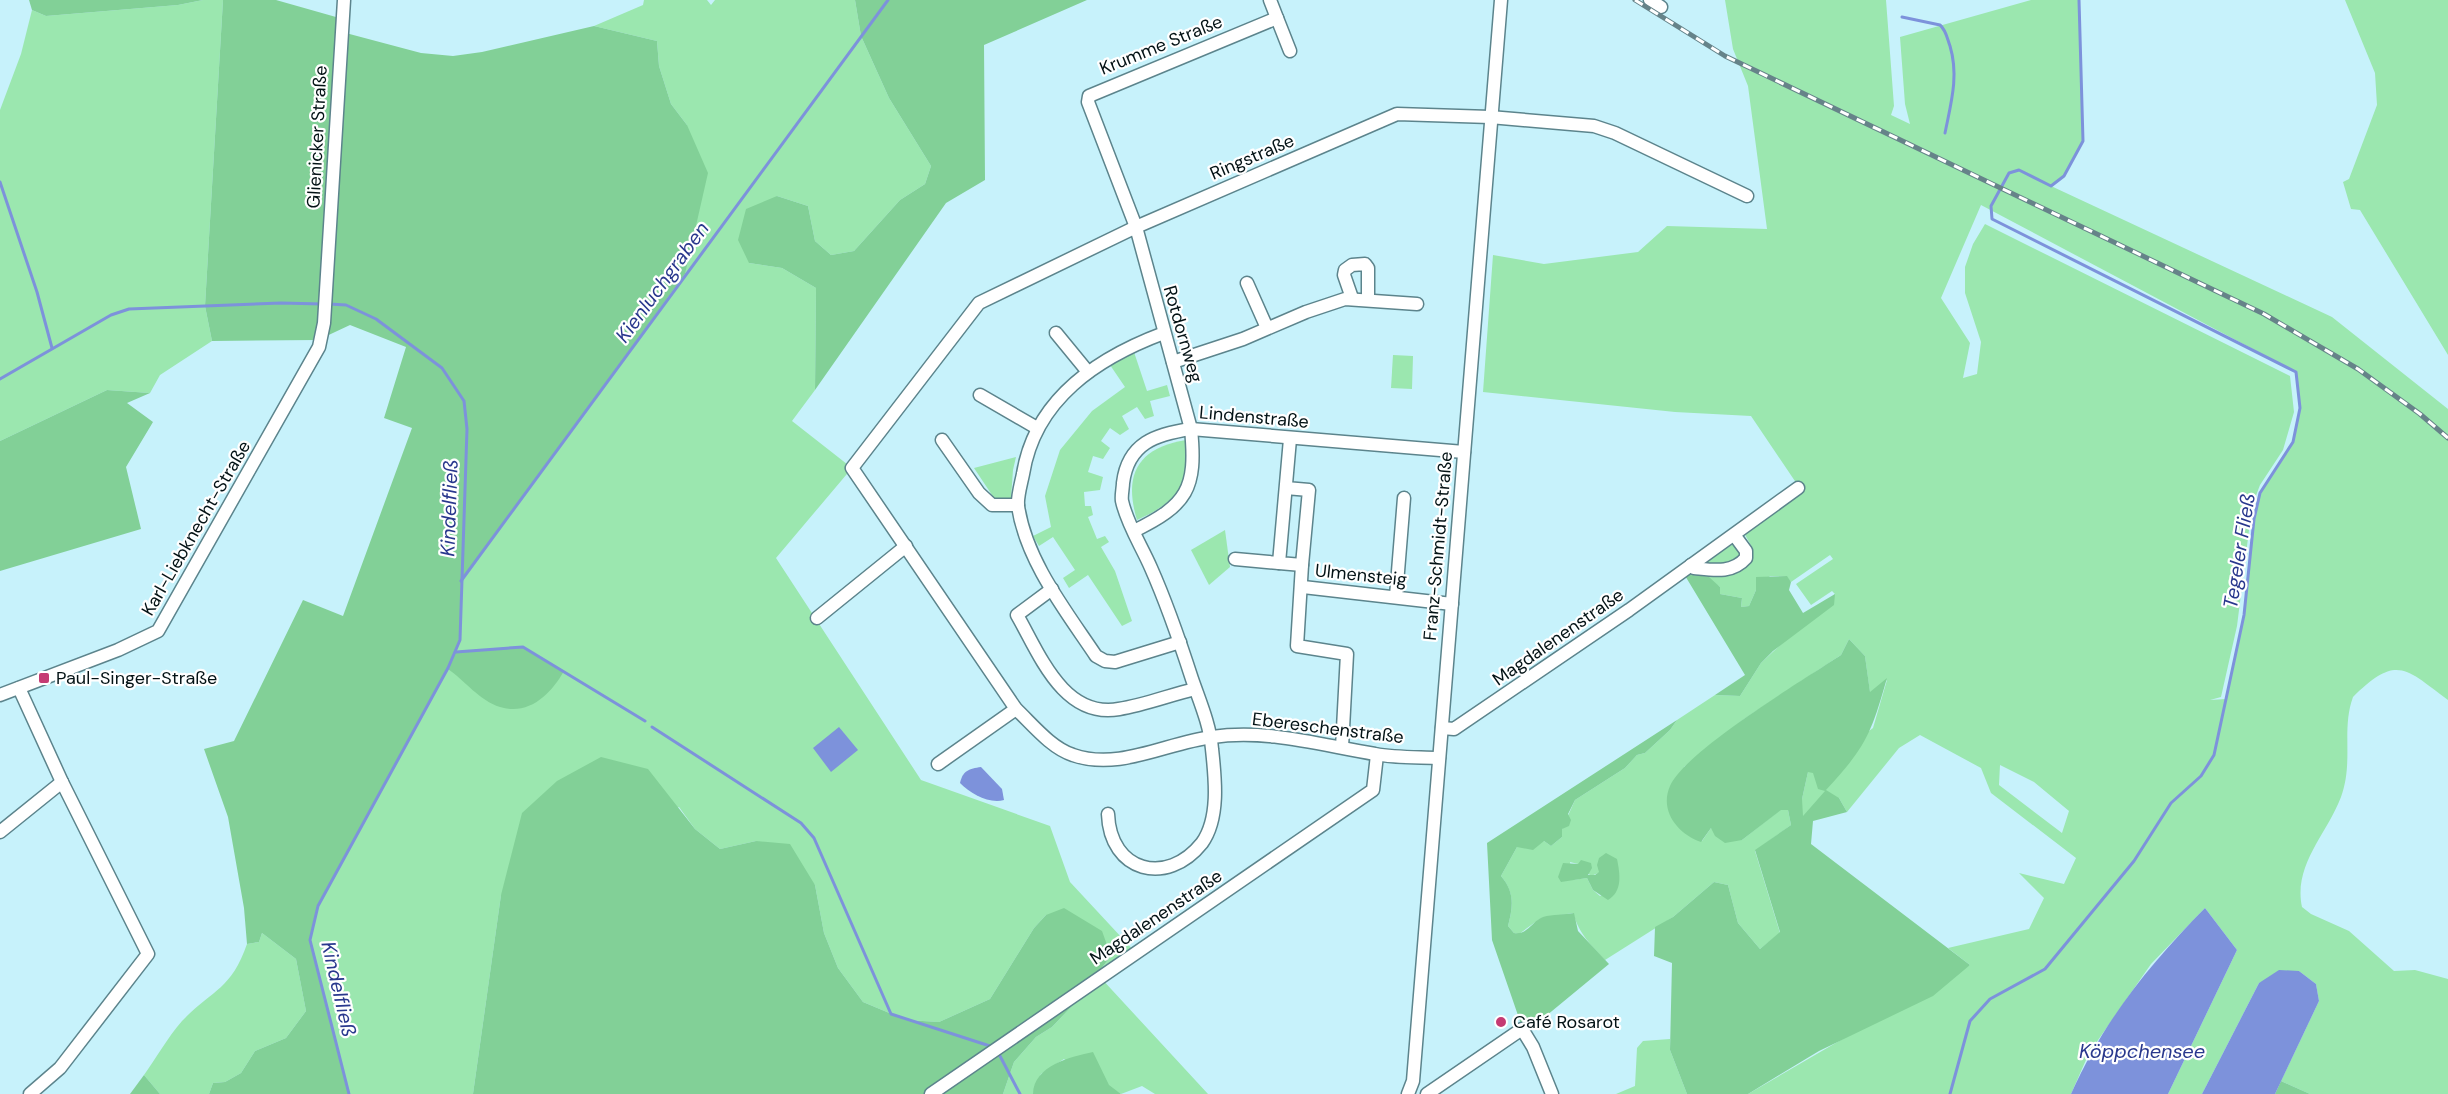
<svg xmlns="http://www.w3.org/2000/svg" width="2448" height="1094" viewBox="0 0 2448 1094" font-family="'DM Sans',sans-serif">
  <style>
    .green { fill: #9be7af; fill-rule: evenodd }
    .forest { fill: #82d097; fill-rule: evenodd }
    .water { fill: #7d92db }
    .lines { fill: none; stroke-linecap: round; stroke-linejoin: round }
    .stream { stroke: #7d92db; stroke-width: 3 }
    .minor-casing { stroke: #5c848c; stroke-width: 15 }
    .minor { stroke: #fff; stroke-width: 12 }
    .rail-casing { stroke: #668389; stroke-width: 5 }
    .rail { stroke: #fff; stroke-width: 3; stroke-dasharray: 9; stroke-linecap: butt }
    .poi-dot { fill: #c53b73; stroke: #fff; stroke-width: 2 }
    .labels { text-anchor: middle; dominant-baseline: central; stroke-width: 4.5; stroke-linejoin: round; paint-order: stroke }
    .street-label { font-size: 18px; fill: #031215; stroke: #fff }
    .poi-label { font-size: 18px; fill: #031215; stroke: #fff; text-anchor: start }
    .water-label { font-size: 20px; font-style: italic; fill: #29388d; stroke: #fff }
  </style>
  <rect width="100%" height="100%" fill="#c7f2fb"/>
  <!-- green -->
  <g class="green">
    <polygon points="203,0 223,0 205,306 212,341 160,375 150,393 107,390 0,441 0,110 21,54 32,10 46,16 178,5"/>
    <polygon points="644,0 707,0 711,5 715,0 855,0 861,36 889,98 931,166 925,184 900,200 854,251 831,255 815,241 808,206 777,196 749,263 782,268 816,288 815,390 792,421 852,468 776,558 921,780 1050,826 1070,882 1136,953 1100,977 1208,1094 1155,1094 1142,1086 1121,1094 1064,1059 1041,1074 1033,1094 1003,1094 1014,1062 1036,1037 1052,1027 1072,1006 1111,956 1046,915 1034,928 990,999 939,1022 906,1020 863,1002 838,968 824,933 815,885 756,841 720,849 695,829 679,807 501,895 473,1094 349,1094 310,940 318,906 448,668 460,640 461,582 685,274 687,125 671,104 659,66 657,41 594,26 643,5"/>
    <path d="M 1725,0 L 1886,0 L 1894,106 L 1891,115 L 1910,124 L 1905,104 L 1900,37 L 2031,0 L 2079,0 L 2083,141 L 2064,176 L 2051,186 L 2332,317 L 2448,409 L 2448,700 C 2406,669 2397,653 2353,697 C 2341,730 2354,761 2341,797 C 2327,834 2293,865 2302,907 L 2311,914 L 2349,931 L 2394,971 L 2415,970 L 2448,979 L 2448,1094 L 2310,1094 L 2281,1081 L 2319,1001 L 2316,984 L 2299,971 L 2259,983 L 2202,1094 L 2168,1094 L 2237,950 L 2205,908 L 2151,964 L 2089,1053 L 2071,1094 L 1748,1094 L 1970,965 L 1948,948 L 2029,929 L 2044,898 L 2019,873 L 2064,884 L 2076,858 L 1991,793 L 1981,768 L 1920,735 L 1899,748 L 1847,812 L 1839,798 L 1802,817 L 1802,799 L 1808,772 L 1813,772 L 1873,728 L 1887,680 L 1870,693 L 1865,656 L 1849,639 L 1841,655 L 1744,719 L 1684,767 L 1702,841 L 1711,828 L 1742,840 L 1780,810 L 1788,810 L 1791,825 L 1755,851 L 1780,933 L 1760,949 L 1738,923 L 1728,885 L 1714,882 L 1673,917 L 1605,960 C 1590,944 1580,935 1573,913 L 1541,918 L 1519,934 L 1514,933 L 1508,926 C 1513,907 1515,893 1501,876 L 1517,847 L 1544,841 L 1551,846 L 1562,837 L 1562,829 L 1575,800 L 1625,768 L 1637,755 L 1645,753 L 1670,730 L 1677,720 L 1715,695 L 1740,696 L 1761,663 L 1835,594 L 1832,591 L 1811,605 L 1796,584 L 1833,559 L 1830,555 L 1791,582 L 1786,576 L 1770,576 L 1756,590 L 1749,606 L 1741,607 L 1742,598 L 1720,594 L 1720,587 C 1709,578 1699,577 1686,572 L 1712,573 L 1750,556 L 1753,549 L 1744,533 L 1801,490 L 1751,416 L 1675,412 L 1483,392 L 1493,255 L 1544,264 L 1638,252 L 1667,226 L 1767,229 L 1748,86 L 1733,49 ZM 1981,205 L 2296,372 L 2300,408 L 2293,442 L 2260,493 L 2254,519 L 2244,615 L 2226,699 L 2210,700 L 2221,697 L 2237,626 L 2252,506 L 2260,485 L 2283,450 L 2294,412 L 2290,376 L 1985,224 L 1973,244 L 1965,267 L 1965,293 L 1981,342 L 1977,374 L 1963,378 L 1970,343 L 1941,298 ZM 2000,765 L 2034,782 L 2069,811 L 2062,833 L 1999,785 ZM 1570,862 L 1578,864 L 1591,876 L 1618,865 L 1617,888 L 1600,896 L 1593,890 L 1587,878 L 1572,880 Z"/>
    <polygon points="2345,0 2448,0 2448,355 2360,210 2351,209 2343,182 2349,179 2377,105 2375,73"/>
    <polygon points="1132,346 1147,391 1167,385 1170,396 1150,401 1154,416 1145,419 1137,407 1122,416 1129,429 1120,435 1110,428 1101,441 1110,448 1103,459 1093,456 1088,472 1103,477 1100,490 1084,492 1085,506 1091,506 1093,515 1088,517 1097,539 1105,536 1109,542 1101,547 1115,571 1132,621 1122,626 1088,575 1069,588 1063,578 1075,570 1053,537 1039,546 1033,536 1051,527 1045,496 1060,450 1092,411 1125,387 1108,362"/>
    <polygon points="1393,355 1413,356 1412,389 1391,388"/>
    <path d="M 1186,440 C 1193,484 1175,503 1137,520 C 1123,474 1138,448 1186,440 Z"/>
    <polygon points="1016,457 1013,470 1011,498 996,501 974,468"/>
    <polygon points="1225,530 1230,567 1209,585 1191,550"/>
    <polygon points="1735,543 1740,545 1743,558 1715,567 1701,563"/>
    <path d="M 262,933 L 296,959 L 306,1011 L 286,1038 L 255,1051 L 241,1073 L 225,1082 L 213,1083 L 209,1094 L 160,1094 L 144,1075 C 156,1058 168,1037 182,1021 C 212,990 231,990 247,944 L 259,942 Z"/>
    <polygon points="1670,1039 1670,1050 1687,1094 1616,1094 1635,1086 1637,1048 1643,1041"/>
  </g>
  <!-- forest -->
  <g class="forest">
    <polygon points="29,0 203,0 178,5 46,16 32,10"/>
    <path d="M 223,0 L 276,0 L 343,19 L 342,32 L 421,53 L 453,56 L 482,52 L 594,26 L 657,41 L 659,66 L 671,104 L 687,125 L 708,173 L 685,274 L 461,582 L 460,640 L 456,652 L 523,647 L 564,671 C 551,694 529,716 500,707 C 480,701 464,680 448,669 L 318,906 L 310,940 L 349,1094 L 209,1094 L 213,1083 L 225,1082 L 241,1073 L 255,1051 L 286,1038 L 306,1011 L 296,959 L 262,933 L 259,942 L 247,944 L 244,908 L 228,817 L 204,749 L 234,741 L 303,600 L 343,616 L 412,428 L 384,418 L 406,347 L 350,325 L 318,340 L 212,341 L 205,306 Z"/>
    <polygon points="855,0 1087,0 984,45 985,180 946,203 815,390 816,288 782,268 749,263 738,240 746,209 777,196 808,206 815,241 831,255 854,251 900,200 925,184 931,166 889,98 861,36"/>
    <polygon points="107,390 150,393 127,403 153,422 126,467 141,529 0,571 0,441"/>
    <polygon points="1684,574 1709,577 1720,587 1720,594 1742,598 1741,607 1749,606 1756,590 1756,577 1787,576 1791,582 1789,590 1803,613 1835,594 1834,605 1773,651 1761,663 1740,696 1715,695 1745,675"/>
    <path d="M 1849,639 L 1865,656 L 1870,692 L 1887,678 C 1871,734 1866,747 1826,790 L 1839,798 L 1847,812 L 1813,821 L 1811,844 L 1970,965 L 1933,996 L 1819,1051 L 1748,1094 L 1687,1094 L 1670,1050 L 1672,963 L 1654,956 L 1655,927 L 1673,917 L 1714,882 L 1728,885 L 1738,923 L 1760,949 L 1780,932 L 1755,850 L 1791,825 L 1788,810 L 1781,810 L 1742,840 L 1725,843 L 1715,836 L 1711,828 L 1701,842 C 1678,834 1659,811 1670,786 C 1686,750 1805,679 1841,655 ZM 1808,772 L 1813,773 L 1818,789 L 1825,791 L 1803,816 L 1802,799 Z"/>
    <path d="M 1677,720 L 1670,730 L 1645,753 L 1637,755 L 1625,768 L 1575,800 L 1568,814 L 1571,820 L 1569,826 L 1562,829 L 1562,837 L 1551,846 L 1544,841 L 1533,850 L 1517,847 L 1501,876 C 1515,892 1513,907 1508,926 L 1514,933 C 1528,935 1532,921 1543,917 C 1553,914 1564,915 1574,913 L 1578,931 L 1609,964 L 1529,1030 L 1521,1024 L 1492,940 L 1487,843 Z"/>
    <polygon points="601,757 648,769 695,829 720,849 756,841 790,844 815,885 824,933 838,968 863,1002 906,1020 939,1022 990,999 1034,928 1046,915 1064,908 1102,931 1111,956 1072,1006 1052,1027 1036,1037 1014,1062 1003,1094 473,1094 501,895 522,813 557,781"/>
    <path d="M 1606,853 L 1617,859 C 1620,874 1623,891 1608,900 L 1593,890 L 1587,878 L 1561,882 L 1558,877 L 1563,863 L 1578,864 L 1581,860 L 1591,863 L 1592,868 L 1588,875 L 1595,875 L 1599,872 L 1597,865 L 1599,858 Z"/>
    <path d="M 1093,1052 L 1109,1085 L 1121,1094 L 1033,1094 C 1034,1065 1071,1057 1093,1052 Z"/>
    <polygon points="144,1075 160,1094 130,1094"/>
    <polygon points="2281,1081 2310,1094 2275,1094"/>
  </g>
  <!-- water -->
  <g class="water">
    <polygon points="839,727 858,750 831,772 813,748"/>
    <path d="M 981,767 L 1002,789 L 1004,800 C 989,804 971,794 960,783 C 963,770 969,769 981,767 Z"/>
    <path d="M 2205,908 L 2237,950 L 2168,1094 L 2071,1094 C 2104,1020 2149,965 2205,908 Z"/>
    <polygon points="2279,970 2299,971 2316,984 2319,1001 2275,1094 2202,1094 2259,983"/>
  </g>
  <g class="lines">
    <!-- stream -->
    <g class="stream">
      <path d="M 1902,17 L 1940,25 C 1946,30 1947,38 1950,46 C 1959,76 1951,103 1945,133"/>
      <polyline points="0,182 37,292 52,348"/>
      <polyline points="329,304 346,305 376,319 442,368 464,401 467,429 460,640 448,668 318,906 310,940 349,1094"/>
      <polyline points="0,379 111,315 129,309 281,303 322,304"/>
      <polyline points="461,581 888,0"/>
      <polyline points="456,652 523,647 645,721"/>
      <polyline points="652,727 801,823 814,838 891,1014 993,1047"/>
      <polyline points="1000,1056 1020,1094"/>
      <polyline points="1950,1094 1970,1021 1990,999 2045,969 2134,861 2171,803 2201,776 2214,755 2244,615 2254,519 2260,493 2293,442 2300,408 2296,372 1992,219 1991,206 2009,173 2019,170 2051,186 2064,176 2083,141 2079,0"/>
    </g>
    <!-- minor casing -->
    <g class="minor-casing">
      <g id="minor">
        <polyline points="1650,0 1661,7"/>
        <polyline points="1277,18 1290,51"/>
        <polyline points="1247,283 1267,328"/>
        <polyline points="1352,298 1344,275 1345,270 1352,265 1365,264 1368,268 1368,299"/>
        <polyline points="1056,333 1088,372"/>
        <path d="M 1164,333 C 1097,358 1035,399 1023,474 C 1021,484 1017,497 1018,506 C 1026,561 1066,611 1096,656 L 1105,661 L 1115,662 L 1180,642"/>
        <polyline points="1173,362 1243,339 1306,312 1345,299 1417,304"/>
        <polyline points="980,395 1037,428"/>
        <polyline points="942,440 979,493 992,505 1018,505"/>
        <polyline points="1286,488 1309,490 1302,565 1279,563 1290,439"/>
        <path d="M 1134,531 C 1187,505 1197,489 1191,429 L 1136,227 L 1088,102 L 1089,96 L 1277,18 L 1270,0"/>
        <polyline points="1235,559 1279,563"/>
        <polyline points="1302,565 1297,646 1347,654 1342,747"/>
        <path d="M 1691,565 L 1694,568 C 1713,570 1732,574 1746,558 L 1746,551 L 1735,536"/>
        <polyline points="1303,587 1452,604"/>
        <path d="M 1052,589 L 1017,615 C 1039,653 1063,719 1119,709 C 1144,705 1170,695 1195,689"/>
        <polyline points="1396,596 1404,498"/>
        <polyline points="817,618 906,546"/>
        <polyline points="19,688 62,782 148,954 60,1068 30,1094"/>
        <polyline points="0,695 118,650 158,631 319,347 324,323 344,0"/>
        <polyline points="1442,728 1454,729 1629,610 1798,488"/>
        <path d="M 1439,758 C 1418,757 1396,758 1375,754 C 1320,745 1268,729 1212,737 C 1166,743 1119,771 1073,755 C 1051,748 1032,724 1016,709 L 852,468 L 979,303 L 1136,227 L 1397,114 L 1490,117 L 1594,126 L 1615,133 L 1747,196"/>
        <polyline points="938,764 1016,709"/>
        <path d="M 1108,814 C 1110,872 1167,887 1202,843 C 1220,818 1215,777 1212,749 C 1210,725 1200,702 1192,679 C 1180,642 1167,604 1151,568 C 1142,547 1127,524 1122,501 C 1121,496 1123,488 1123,483 C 1128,443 1156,434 1191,429 L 1464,452"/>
        <polyline points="0,832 62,782"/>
        <polyline points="931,1094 1373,790 1377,755"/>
        <polyline points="1408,1094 1413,1081 1501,0"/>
        <polyline points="1427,1094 1522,1029 1533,1047 1552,1094"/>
      </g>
    </g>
    <!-- minor -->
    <use href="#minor" class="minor"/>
    <!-- rail casing -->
    <g class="rail-casing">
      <polyline id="rail" points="1635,0 1725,56 2264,314 2358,369 2420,414 2448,438"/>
    </g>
    <!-- rail -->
    <use href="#rail" class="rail"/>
  </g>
  <!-- markers -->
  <g class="poi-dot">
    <rect x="38" y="672" width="12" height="12" rx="3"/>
    <circle cx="1501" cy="1022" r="6"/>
  </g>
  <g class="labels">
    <!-- street labels -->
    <g class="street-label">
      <text transform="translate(1161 45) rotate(-22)">Krumme Straße</text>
      <text transform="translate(317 137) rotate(-87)">Glienicker Straße</text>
      <text transform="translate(1252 157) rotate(-23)">Ringstraße</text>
      <text transform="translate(1183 334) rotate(74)">Rotdornweg</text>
      <text transform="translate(1254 417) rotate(5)">Lindenstraße</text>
      <text transform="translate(196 528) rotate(-60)">Karl-Liebknecht-Straße</text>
      <text transform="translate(1438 546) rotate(-85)">Franz-Schmidt-Straße</text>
      <text transform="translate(1361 575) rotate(6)">Ulmensteig</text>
      <text transform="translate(1558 637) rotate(-35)">Magdalenenstraße</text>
      <text transform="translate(1328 728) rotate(7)">Ebereschenstraße</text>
      <text transform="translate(1156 917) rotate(-34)">Magdalenenstraße</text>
    </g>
    <!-- poi labels -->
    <g class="poi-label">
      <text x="56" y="678">Paul-Singer-Straße</text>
      <text x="1513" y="1022">Café Rosarot</text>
    </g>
    <!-- water labels -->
    <g class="water-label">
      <text transform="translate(662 282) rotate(-54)">Kienluchgraben</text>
      <text transform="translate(449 508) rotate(-88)">Kindelfließ</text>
      <text transform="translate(2239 551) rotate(-81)">Tegeler Fließ</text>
      <text transform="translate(339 989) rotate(77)">Kindelfließ</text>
      <text x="2142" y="1051">Köppchensee</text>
    </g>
  </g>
</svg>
